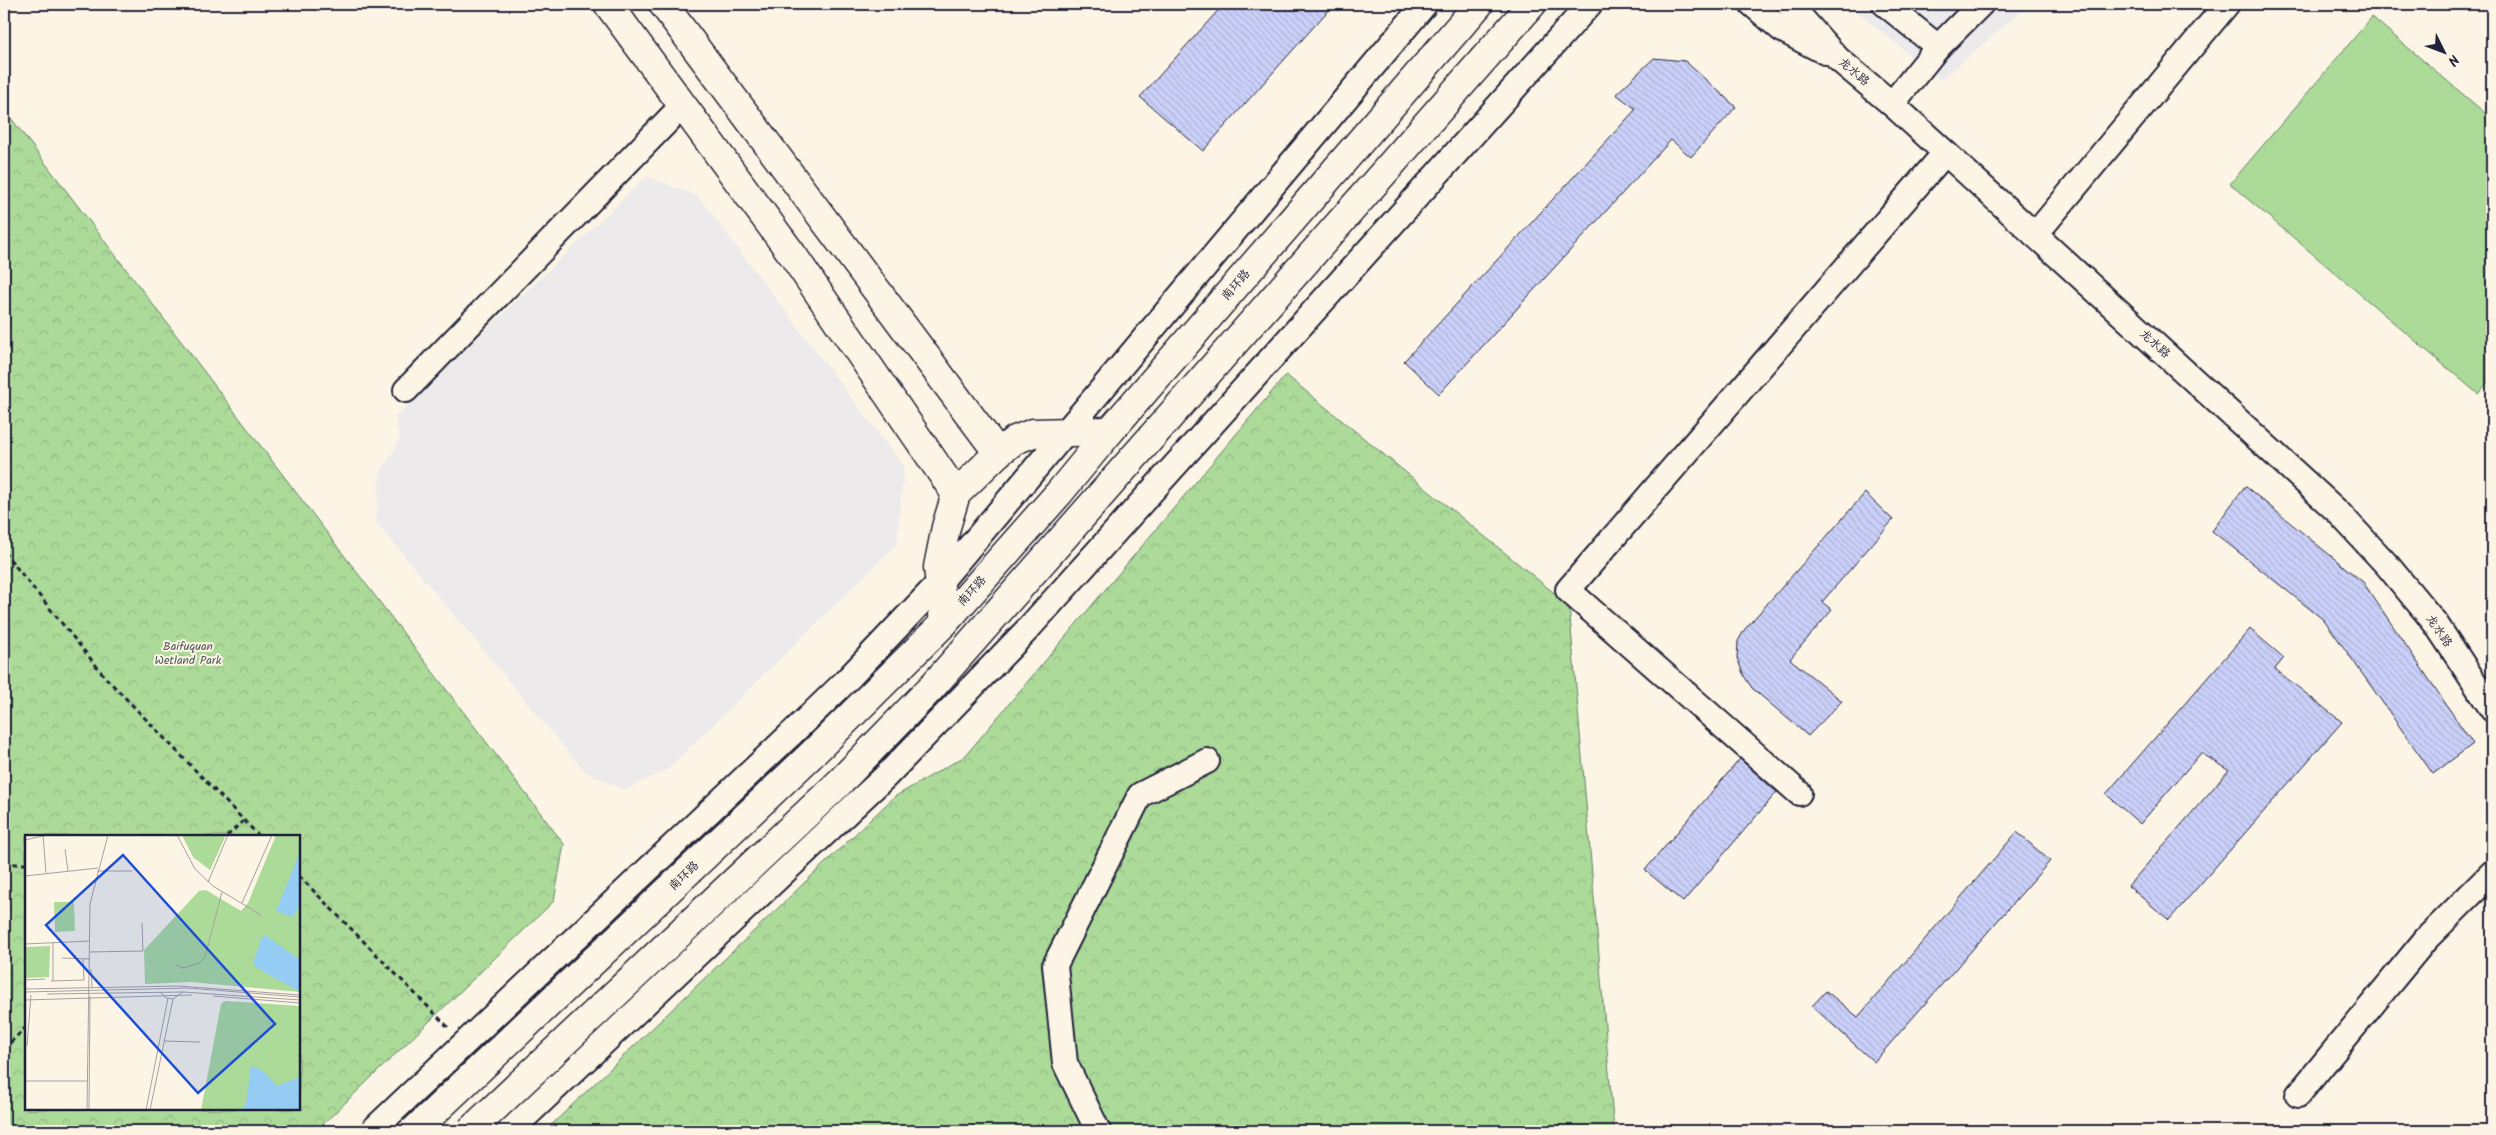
<svg xmlns="http://www.w3.org/2000/svg" width="2496" height="1135" viewBox="0 0 2496 1135" font-family="Kalam,'LXGW WenKai TC',sans-serif">
  <style>
    .built { fill: #edeaeb }
    .green { fill: #abda99; stroke: #667e6a }
    .park { fill: url(#park-crowns); stroke: #667e6a; fill-rule: evenodd }
    .building { fill: url(#building-back-hatch); stroke: #22223b }
    .lines { fill: none; stroke-linecap: round; stroke-linejoin: round }
    .minor-casing { stroke: #22223b; stroke-width: 28 }
    .major-casing { stroke: #22223b; stroke-width: 31 }
    .path { stroke: #22223b; stroke-width: 3; stroke-dasharray: 5 4; stroke-linecap: butt }
    .minor { stroke: #fcf5e5; stroke-width: 24 }
    .major { stroke: #fcf5e5; stroke-width: 28 }
    .minor-bridge-casing { stroke: #22223b; stroke-width: 28; stroke-linecap: butt }
    .major-bridge-casing { stroke: #22223b; stroke-width: 31; stroke-linecap: butt }
    .minor-bridge { stroke: #fcf5e5; stroke-width: 24 }
    .major-bridge { stroke: #fcf5e5; stroke-width: 28 }
    .labels { text-anchor: middle; dominant-baseline: central; stroke-width: 4; stroke-linejoin: round; paint-order: stroke }
    .street-label { font-size: 12px; fill: #22223b; stroke: #fcf5e5 }
    .park-label { font-size: 12px; fill: #4b5957; stroke: #fcf5e5 }
    .inset-road { fill: none; stroke: #a5a1a1; stroke-width: 1 }
    .view { fill: #1d4ed8; fill-opacity: 0.15; stroke: #1d4ed8; stroke-width: 2.5 }
    .inset-edge { fill: none; stroke: #22223b; stroke-width: 2.5 }
  </style>
  <defs>
    <pattern id="park-crowns" width="20" height="18" patternUnits="userSpaceOnUse" patternTransform="scale(1.25)"><rect width="20" height="18" fill="#abda99"/><path d="M2 6a3 3 0 1 1 6 0M12 15a3 3 0 1 1 6 0" fill="none" stroke="#93bb85"/></pattern>
    <pattern id="building-back-hatch" width="6" height="6" patternUnits="userSpaceOnUse" patternTransform="scale(1.25)"><rect width="6" height="6" fill="#cad0f8"/><path d="M-1 5l2 2M0 0l6 6M5-1l2 2" fill="none" stroke="#adb2d6"/></pattern>
  </defs>
  <rect width="100%" height="100%" fill="#fcf5e5"/>
  <filter id="ink" filterUnits="userSpaceOnUse"><feTurbulence type="fractalNoise" baseFrequency=".02" numOctaves="2"/><feDisplacementMap in="SourceGraphic" scale="10" xChannelSelector="R" yChannelSelector="G"/><feConvolveMatrix kernelMatrix="1 2 1 2 8 2 1 2 1" color-interpolation-filters="sRGB"/></filter>
  <g filter="url(#ink)">
    <!-- built -->
    <g class="built">
      <polygon points="1847,4 2030,4 1941,80"/>
      <polygon points="647,176 698,196 904,467 897,544 667,770 624,790 584,771 376,522 380,474 400,440 395,417"/>
    </g>
    <!-- green -->
    <polygon class="green" points="2372,17 2492,119 2492,377 2478,394 2230,184"/>
    <!-- park -->
    <g class="park">
      <path d="M 4,109 L 564,844 L 554,901 L 316,1131 L 4,1131 ZM 26,836 L 299,836 L 299,1109 L 26,1109 Z"/>
      <polygon points="1286,375 1569,605 1614,1131 545,1131 894,797 965,756"/>
    </g>
    <!-- building -->
    <g class="building">
      <polygon points="1224,4 1334,4 1203,151 1140,97"/>
      <polygon points="1654,58 1685,61 1736,107 1691,157 1671,140 1439,394 1404,361 1636,109 1616,94"/>
      <polygon points="2245,486 2363,582 2473,744 2433,774 2325,621 2212,531"/>
      <polygon points="1865,493 1893,520 1822,602 1832,610 1790,659 1842,701 1808,736 1752,688 1744,676 1737,658 1738,641 1745,629"/>
      <polygon points="2250,629 2284,658 2275,669 2342,722 2169,920 2128,886 2229,770 2201,753 2140,824 2106,794"/>
      <polygon points="1740,759 1777,792 1683,902 1645,870"/>
      <polygon points="2017,832 2050,861 1874,1062 1812,1006 1826,991 1858,1017"/>
    </g>
    <g class="lines">
      <!-- minor casing -->
      <g class="minor-casing">
        <g id="minor">
          <polyline points="1752,4 1781,29 1825,52"/>
          <polyline points="1789,4 1838,59 1892,104 2338,512 2388,566 2436,624 2492,709"/>
          <polyline points="1885,4 1938,47"/>
          <polyline points="1892,104 1938,47 1981,4"/>
          <polyline points="2035,235 2227,4"/>
          <polyline points="406,390 683,105"/>
          <polyline points="790,735 845,682 940,582 1425,4"/>
          <polyline points="1799,793 1568,590 1945,153"/>
          <polyline points="856,804 886,776 1026,631 1590,4"/>
          <polyline points="2298,1095 2426,939 2492,873"/>
          <polyline points="1098,1131 1065,1063 1055,965 1140,795 1207,761"/>
        </g>
      </g>
      <!-- major casing -->
      <g class="major-casing">
        <g id="major">
          <polyline points="608,4 792,254 956,494"/>
          <polyline points="663,4 998,453"/>
          <polyline points="944,623 938,567 946,527 956,494 998,453 1015,440 1033,433 1110,431"/>
          <polyline points="810,756 944,623 1059,493 1110,431 1479,4"/>
          <polyline points="837,785 932,687 1532,4"/>
        </g>
      </g>
      <!-- path -->
      <g class="path">
        <polyline points="4,552 107,679 259,836"/>
        <polyline points="227,836 243,821"/>
        <polyline points="4,864 26,864"/>
        <polyline points="299,876 449,1028"/>
        <polyline points="4,1049 26,1027"/>
      </g>
      <!-- minor -->
      <use href="#minor" class="minor"/>
      <!-- major -->
      <use href="#major" class="major"/>
      <!-- minor-bridge casing -->
      <g class="minor-bridge-casing">
        <g id="minor-bridge">
          <polyline points="372,1131 790,735"/>
          <polyline points="510,1131 856,804"/>
        </g>
      </g>
      <!-- major-bridge casing -->
      <g class="major-bridge-casing">
        <g id="major-bridge">
          <polyline points="414,1131 810,756"/>
          <polyline points="470,1131 837,785"/>
        </g>
      </g>
      <!-- minor-bridge -->
      <use href="#minor-bridge" class="minor-bridge"/>
      <!-- major-bridge -->
      <use href="#major-bridge" class="major-bridge"/>
    </g>
  </g>
  <g class="labels">
    <!-- street labels -->
    <g class="street-label">
      <text transform="translate(1854 72) rotate(40)">龙水路</text>
      <text transform="translate(1236 285) rotate(-49)">南环路</text>
      <text transform="translate(2155 344) rotate(42)">龙水路</text>
      <text transform="translate(972 591) rotate(-48)">南环路</text>
      <text transform="translate(2439 631) rotate(55)">龙水路</text>
      <text transform="translate(684 876) rotate(-44)">南环路</text>
    </g>
    <!-- park labels -->
    <g class="park-label">
      <text x="188" y="646">Baifuquan<tspan x="188" dy="14">Wetland Park</tspan></text>
    </g>
  </g>
  <!-- overview -->
  <g transform="translate(25 835)">
    <rect width="275" height="275" fill="#fcf5e5"/>
    <path d="M 29,67 L 49,67 L 50,96 L 30,97 ZM 25,111 L 24,142 L 0,143 L 0,112 Z" fill="#abda99"/>
    <path d="M 157,0 L 201,0 L 185,35 L 168,22 Z" fill="#abda99"/>
    <path d="M 251,0 L 275,0 L 275,157 L 166,147 L 120,149 L 119,115 L 174,56 L 181,55 L 216,76 L 223,68 ZM 200,166 L 275,171 L 275,275 L 176,275 L 196,169 Z" fill="#abda99"/>
    <path d="M 275,17 L 275,71 L 267,82 L 251,76 ZM 240,100 L 275,125 L 275,157 L 232,133 L 228,128 L 236,104 ZM 226,230 L 239,237 L 252,251 L 275,242 L 275,275 L 215,275 L 221,269 Z" fill="#94ccf3"/>
    <path class="inset-road" d="M 18,0 L 21,38M 152,0 L 170,34 L 188,51 L 236,80M 0,5 L 18,1M 40,14 L 43,36M 72,36 L 107,36M 0,41 L 73,33M 183,47 L 203,0M 217,68 L 247,0M 28,108 L 28,146M 0,109 L 65,106M 65,117 L 118,116 L 117,88M 37,123 L 65,124M 151,130 L 158,133 L 174,128 L 180,122 L 197,57M 66,134 L 67,152M 0,145 L 20,144M 26,146 L 59,145 L 58,124M 0,154 L 153,151 L 275,160M 0,157 L 163,153 L 275,162M 135,157 L 141,163 L 148,164 L 158,157M 22,159 L 158,157 L 275,165M 188,161 L 275,168M 0,165 L 167,160M 139,206 L 175,207M 2,211 L 6,160M 0,246 L 62,246M 62,275 L 65,69 L 83,0M 64,275 L 65,161M 121,275 L 143,163M 125,275 L 148,164"/>
    <path class="view" d="M 98,20 L 250,189 L 173,258 L 21,90 Z"/>
    <rect width="275" height="275" class="inset-edge"/>
  </g>
  <!-- margin -->
  <rect width="2496" height="1135" fill="none" stroke="#fcf5e5" stroke-width="20"/>
  <rect x="10" y="10" width="2476" height="1115" fill="none" stroke="#22223b" stroke-width="2" filter="url(#ink)"/>
  <!-- north arrow -->
  <g transform="translate(2444 52) rotate(132)" stroke="#fcf5e5" stroke-width="4" paint-order="stroke">
  <path d="M0-4L9 19L0 12L-9 19Z" fill="#22223b"/>
  <text y="-8" font-size="14" font-weight="bold" text-anchor="middle" fill="#22223b">N</text>
  </g>
</svg>
